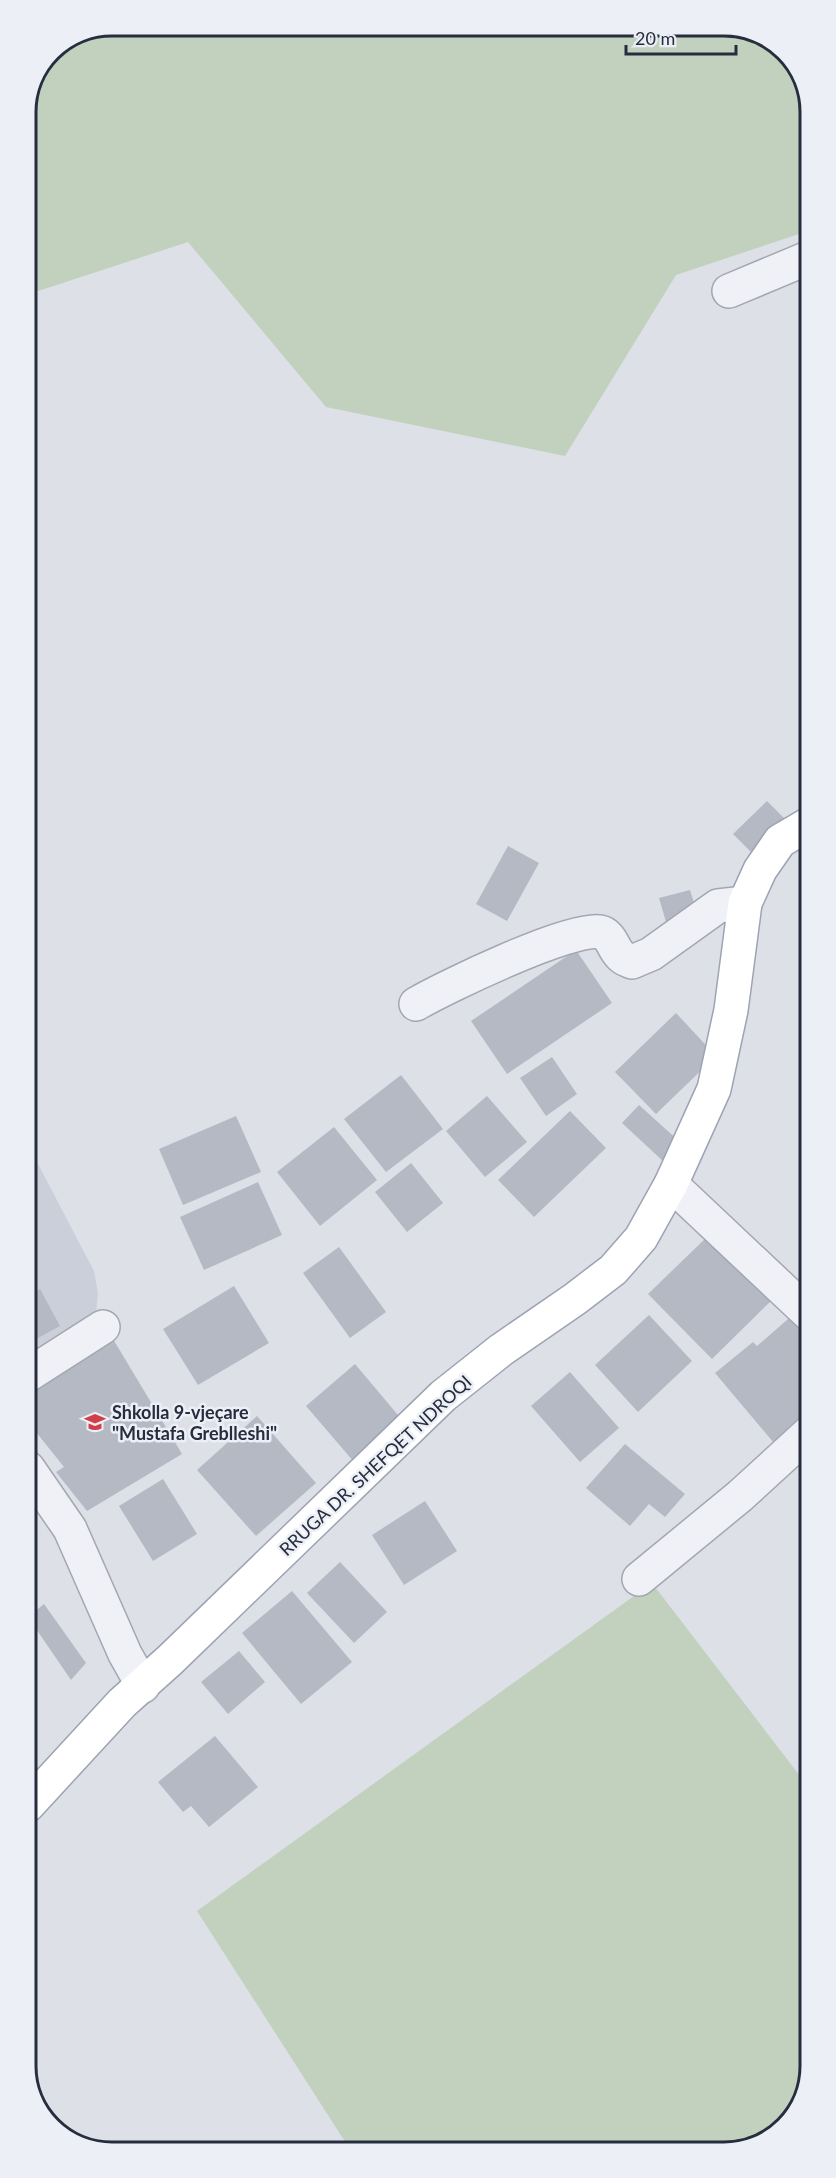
<svg xmlns="http://www.w3.org/2000/svg" width="836" height="2178" viewBox="0 0 836 2178" font-family="Lato,sans-serif">
  <style>
    .built { fill: #cbcfd9 }
    .green { fill: #c1d1be }
    .building { fill: #b4b9c4 }
    .lines { fill: none; stroke-linecap: round; stroke-linejoin: round }
    .minor-casing { stroke: #a2a7b1; stroke-width: 36 }
    .major-casing { stroke: #9ca3b3; stroke-width: 36 }
    .minor { stroke: #f0f1f6; stroke-width: 33 }
    .major { stroke: #fff; stroke-width: 33 }
    .labels { text-anchor: middle; dominant-baseline: central; stroke-width: 5; stroke-linejoin: round; paint-order: stroke }
    .poi-label { font-size: 18px; font-weight: bold; fill: #262d3e; stroke: #eceff5; text-anchor: start }
    .street-label { font-size: 18px; fill: #262d3e; stroke: #eceff5 }
    .rim { fill: none; stroke: #262d3e; stroke-width: 3 }
  </style>
  <rect width="100%" height="100%" fill="#dde0e7"/>
  <!-- built -->
  <polygon class="built" points="27,1143 94,1271 98,1293 95,1323 27,1362"/>
  <!-- green -->
  <g class="green">
    <polygon points="112,26 730,26 777,44 807,90 808,231 676,275 565,456 326,407 188,242 26,295 26,107 51,51"/>
    <polygon points="652,1583 810,1789 810,2066 793,2118 746,2149 351,2151 197,1911"/>
  </g>
  <!-- building -->
  <g class="building">
    <polygon points="767,801 789,823 756,857 733,834"/>
    <polygon points="508,846 539,863 507,921 476,904"/>
    <polygon points="690,890 697,913 666,922 659,898"/>
    <polygon points="576,950 612,1003 507,1074 471,1021"/>
    <polygon points="676,1013 716,1056 656,1114 615,1072"/>
    <polygon points="552,1057 577,1094 546,1116 520,1078"/>
    <polygon points="401,1075 443,1129 386,1172 344,1119"/>
    <polygon points="487,1096 527,1142 485,1177 446,1131"/>
    <polygon points="639,1105 681,1143 664,1162 622,1123"/>
    <polygon points="570,1111 606,1148 534,1217 498,1180"/>
    <polygon points="236,1116 261,1172 183,1205 159,1149"/>
    <polygon points="334,1127 377,1180 320,1226 277,1172"/>
    <polygon points="411,1163 443,1203 407,1232 375,1192"/>
    <polygon points="258,1182 282,1235 204,1270 180,1217"/>
    <polygon points="709,1235 772,1300 712,1359 648,1294"/>
    <polygon points="339,1247 386,1312 350,1338 303,1273"/>
    <polygon points="234,1286 269,1343 198,1385 163,1329"/>
    <polygon points="40,1289 60,1326 27,1344 27,1296"/>
    <polygon points="796,1312 809,1328 809,1391 803,1396 809,1404 809,1413 774,1443 715,1373 753,1342 757,1346"/>
    <polygon points="649,1315 692,1361 638,1412 595,1365"/>
    <polygon points="110,1334 182,1454 87,1511 56,1472 64,1467 28,1422 28,1387"/>
    <polygon points="355,1364 403,1421 354,1462 306,1406"/>
    <polygon points="570,1372 619,1428 580,1462 531,1406"/>
    <polygon points="257,1416 316,1483 256,1536 197,1470"/>
    <polygon points="625,1444 685,1494 665,1517 649,1504 630,1526 586,1488"/>
    <polygon points="163,1479 197,1534 153,1561 119,1506"/>
    <polygon points="425,1501 457,1551 404,1585 372,1535"/>
    <polygon points="340,1562 387,1612 354,1643 307,1593"/>
    <polygon points="292,1591 352,1662 301,1704 242,1633"/>
    <polygon points="44,1604 86,1663 71,1680 28,1617"/>
    <polygon points="239,1651 265,1682 228,1714 201,1682"/>
    <polygon points="215,1736 258,1787 209,1827 191,1806 183,1812 158,1782"/>
  </g>
  <g class="lines">
    <!-- minor casing -->
    <g class="minor-casing">
      <g id="minor">
        <polyline points="729,291 808,258"/>
        <path d="M 416,1004 C 445,987 572,926 600,932 C 611,934 613,948 620,955 C 623,959 627,960 632,962 L 651,954 L 718,906 L 745,903"/>
        <polyline points="671,1184 809,1314"/>
        <polyline points="28,1375 103,1327"/>
        <polyline points="28,1468 70,1529 125,1654 143,1686"/>
        <polyline points="639,1579 740,1496 810,1432"/>
      </g>
    </g>
    <!-- major casing -->
    <g class="major-casing">
      <polyline id="major" points="28,1805 122,1703 170,1660 443,1396 501,1350 575,1299 613,1270 641,1238 671,1184 714,1089 731,1010 745,903 760,870 780,841 809,824"/>
    </g>
    <!-- minor -->
    <use href="#minor" class="minor"/>
    <!-- major -->
    <use href="#major" class="major"/>
  </g>
  <!-- icons -->
  <defs>
    <g id="school-bare" transform="scale(1.62)"><path d="M0-5L7-2L0 1L-7-2ZM-4 1L0 2.5L4 1V4Q0 6-4 4Z" fill="#d13e47" stroke="#eceff5" stroke-width="2.5" paint-order="stroke"/></g>
  </defs>
  <g fill-rule="evenodd">
    <use href="#school-bare" x="95" y="1422"/>
  </g>
  <g class="labels">
    <!-- poi labels -->
    <g class="poi-label">
      <text x="112" y="1412">Shkolla 9-vjeçare<tspan x="112" dy="21">"Mustafa Greblleshi"</tspan></text>
    </g>
    <!-- street labels -->
    <g class="street-label">
      <text transform="translate(375 1465) rotate(-43)">RRUGA DR. SHEFQET NDROQI</text>
    </g>
  </g>
  <!-- crop -->
  <path d="M0 0H836V2178H0ZM112 36H724A76 76 0 0 1 800 112V2066A76 76 0 0 1 724 2142H112A76 76 0 0 1 36 2066V112A76 76 0 0 1 112 36Z" fill="#eceff5" fill-rule="evenodd"/>
  <path class="rim" d="M112 36H724A76 76 0 0 1 800 112V2066A76 76 0 0 1 724 2142H112A76 76 0 0 1 36 2066V112A76 76 0 0 1 112 36Z"/>
  <!-- scale -->
  <path d="M626 45v9h110v-9" fill="none" stroke="#262d3e" stroke-width="3"/>
  <text x="635" y="45" font-size="18" fill="#262d3e" stroke="#eceff5" stroke-width="4.5" paint-order="stroke">20 m</text>
</svg>
